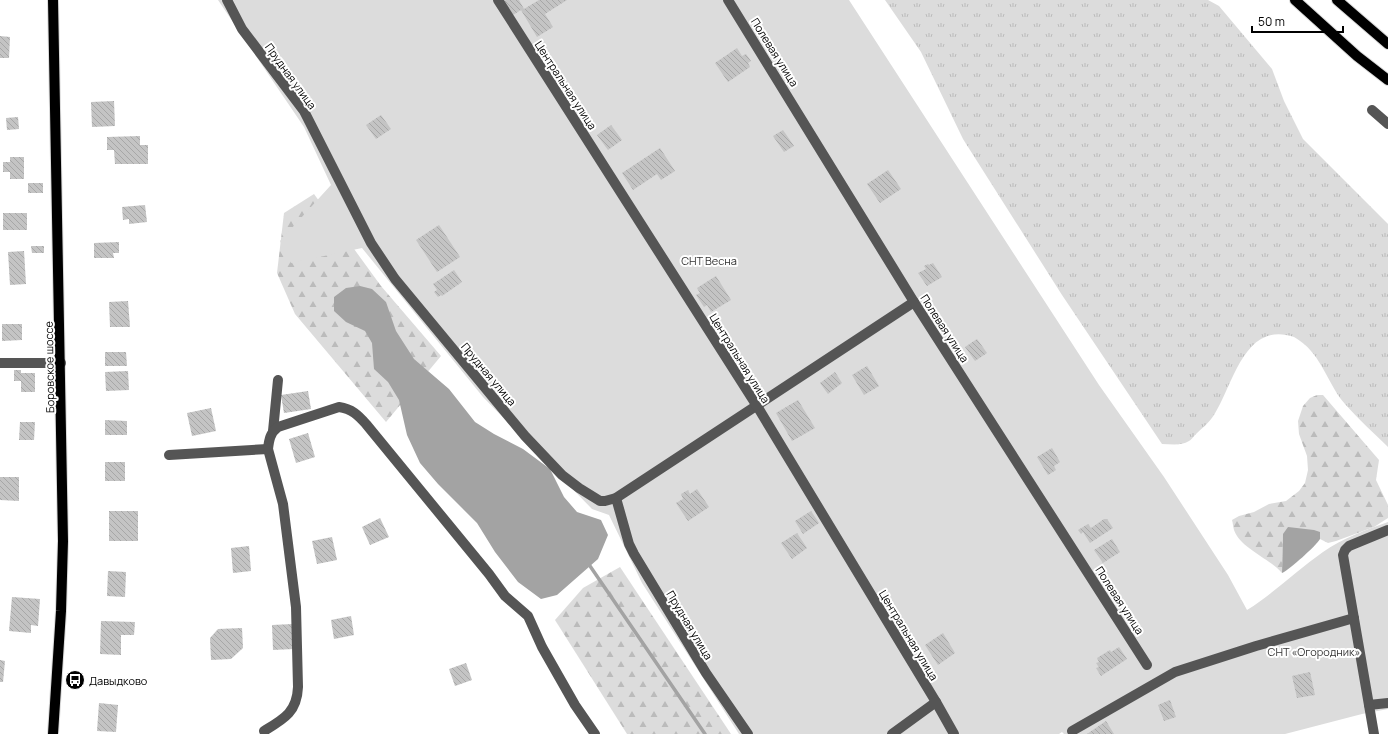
<svg xmlns="http://www.w3.org/2000/svg" width="1388" height="734" viewBox="0 0 1388 734" font-family="Manrope,sans-serif">
  <style>
    .grass { fill: url(#grass-tufts) }
    .forest { fill: url(#forest-firs) }
    .garden { fill: #dcdcdc }
    .water { fill: #a3a3a3 }
    .lines { fill: none; stroke-linecap: round; stroke-linejoin: round }
    .stream { stroke: #a3a3a3; stroke-width: 3.5 }
    .building { fill: url(#building-back-hatch) }
    .major-casing { stroke: #dbdbdb; stroke-width: 12 }
    .minor { stroke: #555; stroke-width: 10 }
    .major { stroke: #000; stroke-width: 10 }
    .labels { text-anchor: middle; dominant-baseline: central; stroke-width: 4; stroke-linejoin: round; paint-order: stroke }
    .street-label { font-size: 11px; fill: #000; stroke: #fff }
    .park-label { font-size: 11px; fill: #333; stroke: #fff }
    .poi-label { font-size: 11px; fill: #000; stroke: #fff; text-anchor: start }
  </style>
  <defs>
    <pattern id="grass-tufts" width="24" height="20" patternUnits="userSpaceOnUse"><rect width="24" height="20" fill="#dcdcdc"/><path d="M3 7l-1-3M5 7V3M7 7l1-3M15 17l-1-3M17 17v-4M19 17l1-3" fill="none" stroke="#bbb"/></pattern>
    <pattern id="forest-firs" width="22" height="20" patternUnits="userSpaceOnUse"><rect width="22" height="20" fill="#dcdcdc"/><path d="M5 1l3.5 6h-7zM16 11l3.5 6h-7z" fill="#bbb"/></pattern>
    <pattern id="building-back-hatch" width="6" height="6" patternUnits="userSpaceOnUse"><rect width="6" height="6" fill="#c4c4c4"/><path d="M-1 5l2 2M0 0l6 6M5-1l2 2" fill="none" stroke="#a7a7a7"/></pattern>
  </defs>
  <rect width="100%" height="100%" fill="#fff"/>
  <!-- grass -->
  <path class="grass" d="M 885,0 L 1208,0 L 1219,6 L 1272,69 L 1284,101 L 1303,139 L 1388,224 L 1388,447 C 1374,433 1358,419 1345,404 C 1329,386 1323,360 1304,344 C 1301,342 1298,339 1294,337 C 1244,320 1233,386 1214,415 C 1209,423 1202,428 1195,435 C 1193,437 1191,440 1189,441 C 1181,446 1171,444 1162,444 L 1062,295 L 963,139 L 921,52 Z"/>
  <!-- forest -->
  <g class="forest">
    <polygon points="314,194 381,286 441,356 386,422 295,314 277,273 284,213"/>
    <path d="M 1317,395 L 1323,395 L 1379,460 L 1376,480 L 1388,505 L 1388,518 L 1374,527 L 1336,541 L 1328,543 L 1320,539 L 1320,532 L 1283,534 L 1282,573 C 1269,558 1240,548 1234,530 C 1233,527 1233,523 1232,520 L 1239,516 L 1254,512 L 1269,504 L 1286,501 L 1299,491 L 1305,483 L 1308,470 L 1307,456 L 1299,434 L 1298,421 L 1303,406 L 1310,398 Z"/>
    <polygon points="620,567 731,734 627,734 555,620 583,588"/>
  </g>
  <!-- garden -->
  <path class="garden" d="M 218,0 L 849,0 L 1099,385 L 1164,477 L 1228,575 L 1247,610 C 1274,593 1297,570 1323,552 C 1343,538 1366,530 1388,522 L 1388,709 L 1362,714 L 1285,734 L 1064,734 L 1062,732 L 1059,734 L 739,734 L 642,583 L 609,515 L 592,509 L 483,397 L 362,248 L 291,263 L 280,241 L 331,185 L 304,127 Z"/>
  <!-- water -->
  <g class="water">
    <polygon points="360,286 372,289 386,302 396,331 414,359 449,389 475,422 494,434 523,449 550,469 564,497 577,512 601,520 608,535 598,559 557,595 541,599 518,582 495,552 477,523 438,484 420,463 407,435 399,400 388,382 374,369 372,343 365,331 346,322 334,311 334,297 346,288"/>
    <path d="M 1288,527 L 1314,530 L 1320,532 C 1320,534 1320,537 1320,539 C 1317,545 1289,570 1282,573 L 1283,534 Z"/>
  </g>
  <g class="lines">
    <!-- stream -->
    <polyline class="stream" points="590,566 705,734"/>
  </g>
  <!-- building -->
  <g class="building">
    <polygon points="506,0 519,0 524,9 539,0 567,0 545,14 553,27 537,37 521,10 513,15 504,1"/>
    <polygon points="0,36 10,37 9,58 0,58"/>
    <polygon points="737,48 742,56 746,54 751,61 748,63 750,67 728,82 715,63"/>
    <polygon points="114,101 115,126 92,127 91,102"/>
    <polygon points="381,115 391,129 376,139 366,125"/>
    <polygon points="18,117 19,129 7,130 6,118"/>
    <polygon points="611,125 622,140 608,150 597,135"/>
    <polygon points="783,130 794,146 784,152 773,136"/>
    <polygon points="140,136 140,145 148,145 148,164 115,164 114,150 107,150 107,137"/>
    <polygon points="660,148 675,171 661,180 657,174 633,190 622,173"/>
    <polygon points="10,157 24,157 24,179 10,179 10,172 3,172 3,162 10,162"/>
    <polygon points="888,170 901,189 880,203 867,184"/>
    <rect x="28" y="183" width="15" height="10"/>
    <polygon points="145,205 147,222 129,224 129,219 123,220 122,207"/>
    <rect x="3" y="213" width="24" height="17"/>
    <polygon points="439,225 460,257 437,272 416,240"/>
    <polygon points="119,242 119,253 113,253 114,258 94,258 94,243"/>
    <polygon points="31,246 44,246 44,253 32,253"/>
    <polygon points="24,251 26,284 10,285 8,252"/>
    <polygon points="933,263 942,277 927,286 918,273 926,269 924,266 928,264 929,265"/>
    <polygon points="454,270 462,282 442,296 441,295 438,297 434,292 437,290 433,284"/>
    <polygon points="716,276 731,300 711,312 707,305 704,307 696,295 700,293 697,288"/>
    <polygon points="128,301 130,327 110,327 109,302"/>
    <polygon points="2,324 22,324 22,340 2,341"/>
    <polygon points="977,339 987,353 975,361 965,347"/>
    <polygon points="105,352 126,352 127,366 105,366"/>
    <polygon points="867,366 879,386 864,395 852,375"/>
    <polygon points="14,370 21,370 21,373 35,373 35,392 21,392 21,381 14,381"/>
    <polygon points="128,371 129,390 106,391 105,372"/>
    <polygon points="835,372 842,383 828,394 820,383"/>
    <polygon points="308,391 311,409 284,413 281,395"/>
    <polygon points="798,400 815,428 792,441 776,413"/>
    <polygon points="211,408 216,431 192,436 187,413"/>
    <polygon points="105,420 127,421 127,435 105,435"/>
    <polygon points="20,422 35,422 34,440 19,440"/>
    <polygon points="308,433 315,457 296,463 289,439"/>
    <polygon points="1052,448 1060,462 1054,466 1056,470 1048,475 1037,457"/>
    <rect x="105" y="462" width="20" height="19"/>
    <polygon points="0,477 19,477 19,501 0,500"/>
    <polygon points="697,489 709,507 688,521 676,503 683,499 681,494 688,490 690,494"/>
    <rect x="109" y="511" width="29" height="30"/>
    <polygon points="811,511 819,523 803,534 795,521"/>
    <polygon points="380,518 389,537 370,545 362,527"/>
    <polygon points="1104,519 1107,519 1113,528 1090,543 1083,532 1081,534 1078,530 1088,524 1091,528"/>
    <polygon points="797,533 807,548 792,559 781,543"/>
    <polygon points="332,537 337,560 317,564 312,541"/>
    <polygon points="1112,539 1120,552 1103,563 1094,550"/>
    <polygon points="249,546 251,571 233,573 231,548"/>
    <polygon points="108,571 126,572 125,597 107,596"/>
    <polygon points="12,597 40,599 38,626 31,625 31,633 9,631"/>
    <polygon points="351,616 354,635 334,639 331,620"/>
    <polygon points="101,621 135,622 134,635 121,635 121,655 100,654"/>
    <polygon points="293,624 294,649 273,650 272,625"/>
    <polygon points="242,628 243,648 231,659 211,660 210,638 218,629"/>
    <polygon points="943,633 955,653 938,665 925,645"/>
    <polygon points="1119,647 1127,659 1101,676 1096,668 1099,667 1096,663 1099,662 1097,658 1110,650 1111,652"/>
    <polygon points="0,660 5,661 3,682 0,682"/>
    <polygon points="466,663 472,680 455,686 449,669"/>
    <polygon points="1310,672 1315,695 1297,698 1292,676"/>
    <polygon points="1170,700 1176,717 1164,721 1158,705"/>
    <polygon points="99,703 118,705 116,732 97,731"/>
    <polygon points="1106,721 1114,734 1087,734"/>
  </g>
  <g class="lines">
    <!-- major casing -->
    <g class="major-casing">
      <g id="major">
        <polyline points="53,0 63,541 61,611 53,734"/>
        <polyline points="1295,0 1357,56 1388,80"/>
        <polyline points="1337,0 1388,44"/>
      </g>
    </g>
    <!-- minor -->
    <g class="minor">
      <polyline points="227,0 242,29 304,111 371,243 395,279 525,436 562,475 579,488 600,501 605,501 616,498 914,302"/>
      <polyline points="498,0 757,406 936,702 954,734"/>
      <polyline points="728,0 914,302 1147,665"/>
      <polyline points="1372,110 1388,124"/>
      <polyline points="0,363 61,363"/>
      <polyline points="273,431 278,380"/>
      <polyline points="169,455 268,449"/>
      <polyline points="616,498 629,544 634,554 706,673 748,734"/>
      <polyline points="1369,705 1388,703"/>
      <path d="M 264,731 C 284,719 297,712 298,687 L 296,607 L 283,504 L 268,449 C 269,440 270,433 278,427 L 339,407 C 352,409 358,415 366,424 L 489,574 L 505,596 L 528,616 L 542,647 L 575,705 L 595,734"/>
      <polyline points="1072,731 1175,672 1256,646 1354,618"/>
      <polyline points="892,734 936,702"/>
      <polyline points="1374,734 1343,555 1345,550 1349,546 1388,530"/>
    </g>
    <!-- major -->
    <use href="#major" class="major"/>
  </g>
  <!-- icons -->
  <defs>
    <g id="bus-disc" transform="scale(1)"><circle r="9.5" fill="#000" stroke="#fff"/><path d="M-5-6H5V4H4V6H2V4H-2V6H-4V4H-5ZM-3.5-4V0h7V-4ZM-3.5 1.2v1.5H-2V1.2ZM2 1.2v1.5H3.5V1.2Z" fill="#fff"/></g>
  </defs>
  <g fill-rule="evenodd">
    <use href="#bus-disc" x="75" y="680"/>
  </g>
  <g class="labels">
    <!-- street labels -->
    <g class="street-label">
      <text transform="translate(775 52) rotate(58)">Полевая улица</text>
      <text transform="translate(291 76) rotate(54)">Прудная улица</text>
      <text transform="translate(566 85) rotate(57)">Центральная улица</text>
      <text transform="translate(945 328) rotate(57)">Полевая улица</text>
      <text transform="translate(740 358) rotate(58)">Центральная улица</text>
      <text transform="translate(49 367) rotate(-91)">Боровское шоссе</text>
      <text transform="translate(489 374) rotate(50)">Прудная улица</text>
      <text transform="translate(1120 600) rotate(57)">Полевая улица</text>
      <text transform="translate(690 625) rotate(59)">Прудная улица</text>
      <text transform="translate(909 635) rotate(59)">Центральная улица</text>
    </g>
    <!-- park labels -->
    <g class="park-label">
      <text x="709" y="260">СНТ Весна</text>
      <text x="1314" y="651">СНТ «Огородник»</text>
    </g>
    <!-- poi labels -->
    <g class="poi-label">
      <text x="89" y="680">Давыдково</text>
    </g>
  </g>
  <!-- scale -->
  <path d="M1252 26v6h91v-6" fill="none" stroke="#000000" stroke-width="2"/>
  <text x="1258" y="26" font-size="12" fill="#000000" stroke="#ffffff" stroke-width="3" paint-order="stroke">50 m</text>
</svg>
